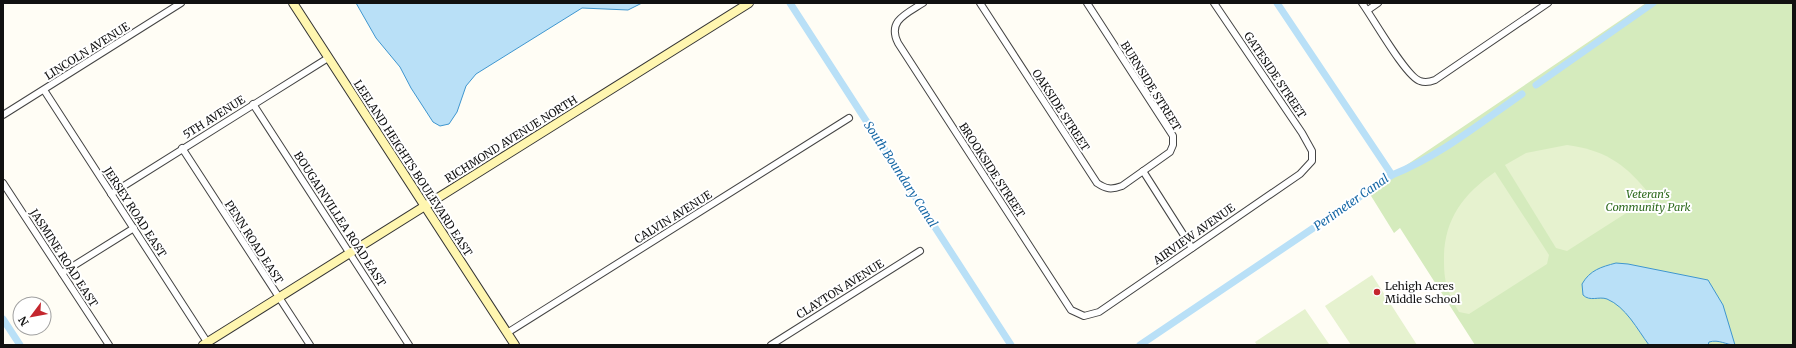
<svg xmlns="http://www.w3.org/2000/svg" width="1796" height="348" viewBox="0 0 1796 348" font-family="Merriweather,serif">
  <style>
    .green { fill: #d5ebbd }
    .pitch { fill: #e6f2cf }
    .water { fill: #b9e0f7; stroke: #3f96cf }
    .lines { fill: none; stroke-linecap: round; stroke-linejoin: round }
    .canal { stroke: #b9e0f7; stroke-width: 7 }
    .street-casing { stroke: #444; stroke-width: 8 }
    .secondary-casing { stroke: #333; stroke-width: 10 }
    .street { stroke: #fff; stroke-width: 6 }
    .secondary { stroke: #fff6b0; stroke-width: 8 }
    .poi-dot { fill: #c4262e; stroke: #fff; stroke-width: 1.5 }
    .labels { text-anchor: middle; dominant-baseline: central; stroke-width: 4; stroke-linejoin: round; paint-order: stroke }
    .street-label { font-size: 11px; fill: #111; stroke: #fff }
    .park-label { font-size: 11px; font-style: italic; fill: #2f6b1f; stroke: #fff }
    .poi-label { font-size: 11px; fill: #111; stroke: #fff; text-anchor: start }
    .water-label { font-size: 12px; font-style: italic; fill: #1768a6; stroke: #fff }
  </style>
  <rect width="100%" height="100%" fill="#fffdf5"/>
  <!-- green -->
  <polygon class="green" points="1646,3 1793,3 1793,345 1475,345 1400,228 1394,233 1368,191"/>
  <!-- pitch -->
  <g class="pitch">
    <path d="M 1567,145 C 1603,150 1623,162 1646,190 L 1645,201 L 1567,251 L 1556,248 L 1505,165 L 1526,153 Z"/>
    <path d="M 1495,172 L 1549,255 L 1547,264 L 1469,314 L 1459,312 C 1455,305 1451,299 1449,292 C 1445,283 1444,272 1444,262 C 1443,221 1462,195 1495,172 Z"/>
    <polygon points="1372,275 1417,345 1351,345 1325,306"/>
    <polygon points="1305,309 1329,344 1257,345 1255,342"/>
  </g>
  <!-- water -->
  <g class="water">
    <polygon points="356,3 642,3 628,10 582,8 476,74 466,86 457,112 449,124 440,126 433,122 411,88 400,67 376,38"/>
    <path d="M 1616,263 L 1628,264 L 1708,280 L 1723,305 L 1735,345 C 1726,345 1719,339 1709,342 L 1708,345 L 1649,345 C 1637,329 1626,307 1607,299 C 1599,296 1590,302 1583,295 L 1582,284 C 1590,270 1601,267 1616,263 Z"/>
  </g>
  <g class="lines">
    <!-- canal -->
    <g class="canal">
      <polyline points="790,3 1011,345"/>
      <polyline points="1536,85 1653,3"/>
      <path d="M 1392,175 C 1440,156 1480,123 1522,94"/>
      <polyline points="3,319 20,345"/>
      <polyline points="1140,345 1392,175 1277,3"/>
    </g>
    <!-- street casing -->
    <g class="street-casing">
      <g id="street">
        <path d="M 923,3 C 906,14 887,21 898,43 L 1071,310 L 1084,316 L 1099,312 L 1300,174 L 1312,161 L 1312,151 L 1302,133 L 1214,3"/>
        <path d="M 980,3 L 1097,183 C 1106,189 1111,190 1122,186 L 1170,152 L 1173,145 L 1173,136 L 1087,3"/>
        <path d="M 1362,3 C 1373,18 1406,77 1420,81 C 1425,83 1430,82 1435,80 L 1548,3"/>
        <polyline points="1368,10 1378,3"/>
        <polyline points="44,90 209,345"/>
        <polyline points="253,104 409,345"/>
        <polyline points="3,115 181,3"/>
        <polyline points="182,148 310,345"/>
        <polyline points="1143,171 1192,248"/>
        <polyline points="3,183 109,345"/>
        <polyline points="111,194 328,58"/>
        <polyline points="62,273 134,228"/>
        <polyline points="507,333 849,118"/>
        <polyline points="771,345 920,251"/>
      </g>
    </g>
    <!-- secondary casing -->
    <g class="secondary-casing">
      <g id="secondary">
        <polyline points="293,3 515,345"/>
        <polyline points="203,345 749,3"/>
      </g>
    </g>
    <!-- street -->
    <use href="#street" class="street"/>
    <!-- secondary -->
    <use href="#secondary" class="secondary"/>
  </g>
  <!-- markers -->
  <circle class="poi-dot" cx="1377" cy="292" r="4"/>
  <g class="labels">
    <!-- street labels -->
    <g class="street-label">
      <text transform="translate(87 51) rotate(-32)">LINCOLN AVENUE</text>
      <text transform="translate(1275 75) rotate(56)">GATESIDE STREET</text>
      <text transform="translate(1151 86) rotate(58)">BURNSIDE STREET</text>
      <text transform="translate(1061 110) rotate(57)">OAKSIDE STREET</text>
      <text transform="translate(214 117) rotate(-32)">5TH AVENUE</text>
      <text transform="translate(511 139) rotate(-32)">RICHMOND AVENUE NORTH</text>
      <text transform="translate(413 168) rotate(57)">LEELAND HEIGHTS BOULEVARD EAST</text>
      <text transform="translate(992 170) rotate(57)">BROOKSIDE STREET</text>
      <text transform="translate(135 212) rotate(57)">JERSEY ROAD EAST</text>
      <text transform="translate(673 217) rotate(-32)">CALVIN AVENUE</text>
      <text transform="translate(340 219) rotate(57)">BOUGAINVILLEA ROAD EAST</text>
      <text transform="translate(1194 234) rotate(-35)">AIRVIEW AVENUE</text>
      <text transform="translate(254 242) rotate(57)">PENN ROAD EAST</text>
      <text transform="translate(64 258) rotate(57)">JASMINE ROAD EAST</text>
      <text transform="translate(840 289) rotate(-32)">CLAYTON AVENUE</text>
    </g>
    <!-- park labels -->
    <g class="park-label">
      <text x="1648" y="194">Veteran's<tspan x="1648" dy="13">Community Park</tspan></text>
    </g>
    <!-- poi labels -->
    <g class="poi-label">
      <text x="1385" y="286">Lehigh Acres<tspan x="1385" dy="13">Middle School</tspan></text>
    </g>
    <!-- water labels -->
    <g class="water-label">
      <text transform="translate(901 174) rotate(57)">South Boundary Canal</text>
      <text transform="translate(1351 202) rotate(-35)">Perimeter Canal</text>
    </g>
  </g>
  <!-- border -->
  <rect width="1796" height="348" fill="none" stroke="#111111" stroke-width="8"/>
  <!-- north arrow -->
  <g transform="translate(32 316) rotate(238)"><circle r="19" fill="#ffffff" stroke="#a0a0a0"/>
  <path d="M0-3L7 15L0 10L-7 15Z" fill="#c4262e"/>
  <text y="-6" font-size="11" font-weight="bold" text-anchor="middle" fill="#111111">N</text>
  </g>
</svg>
